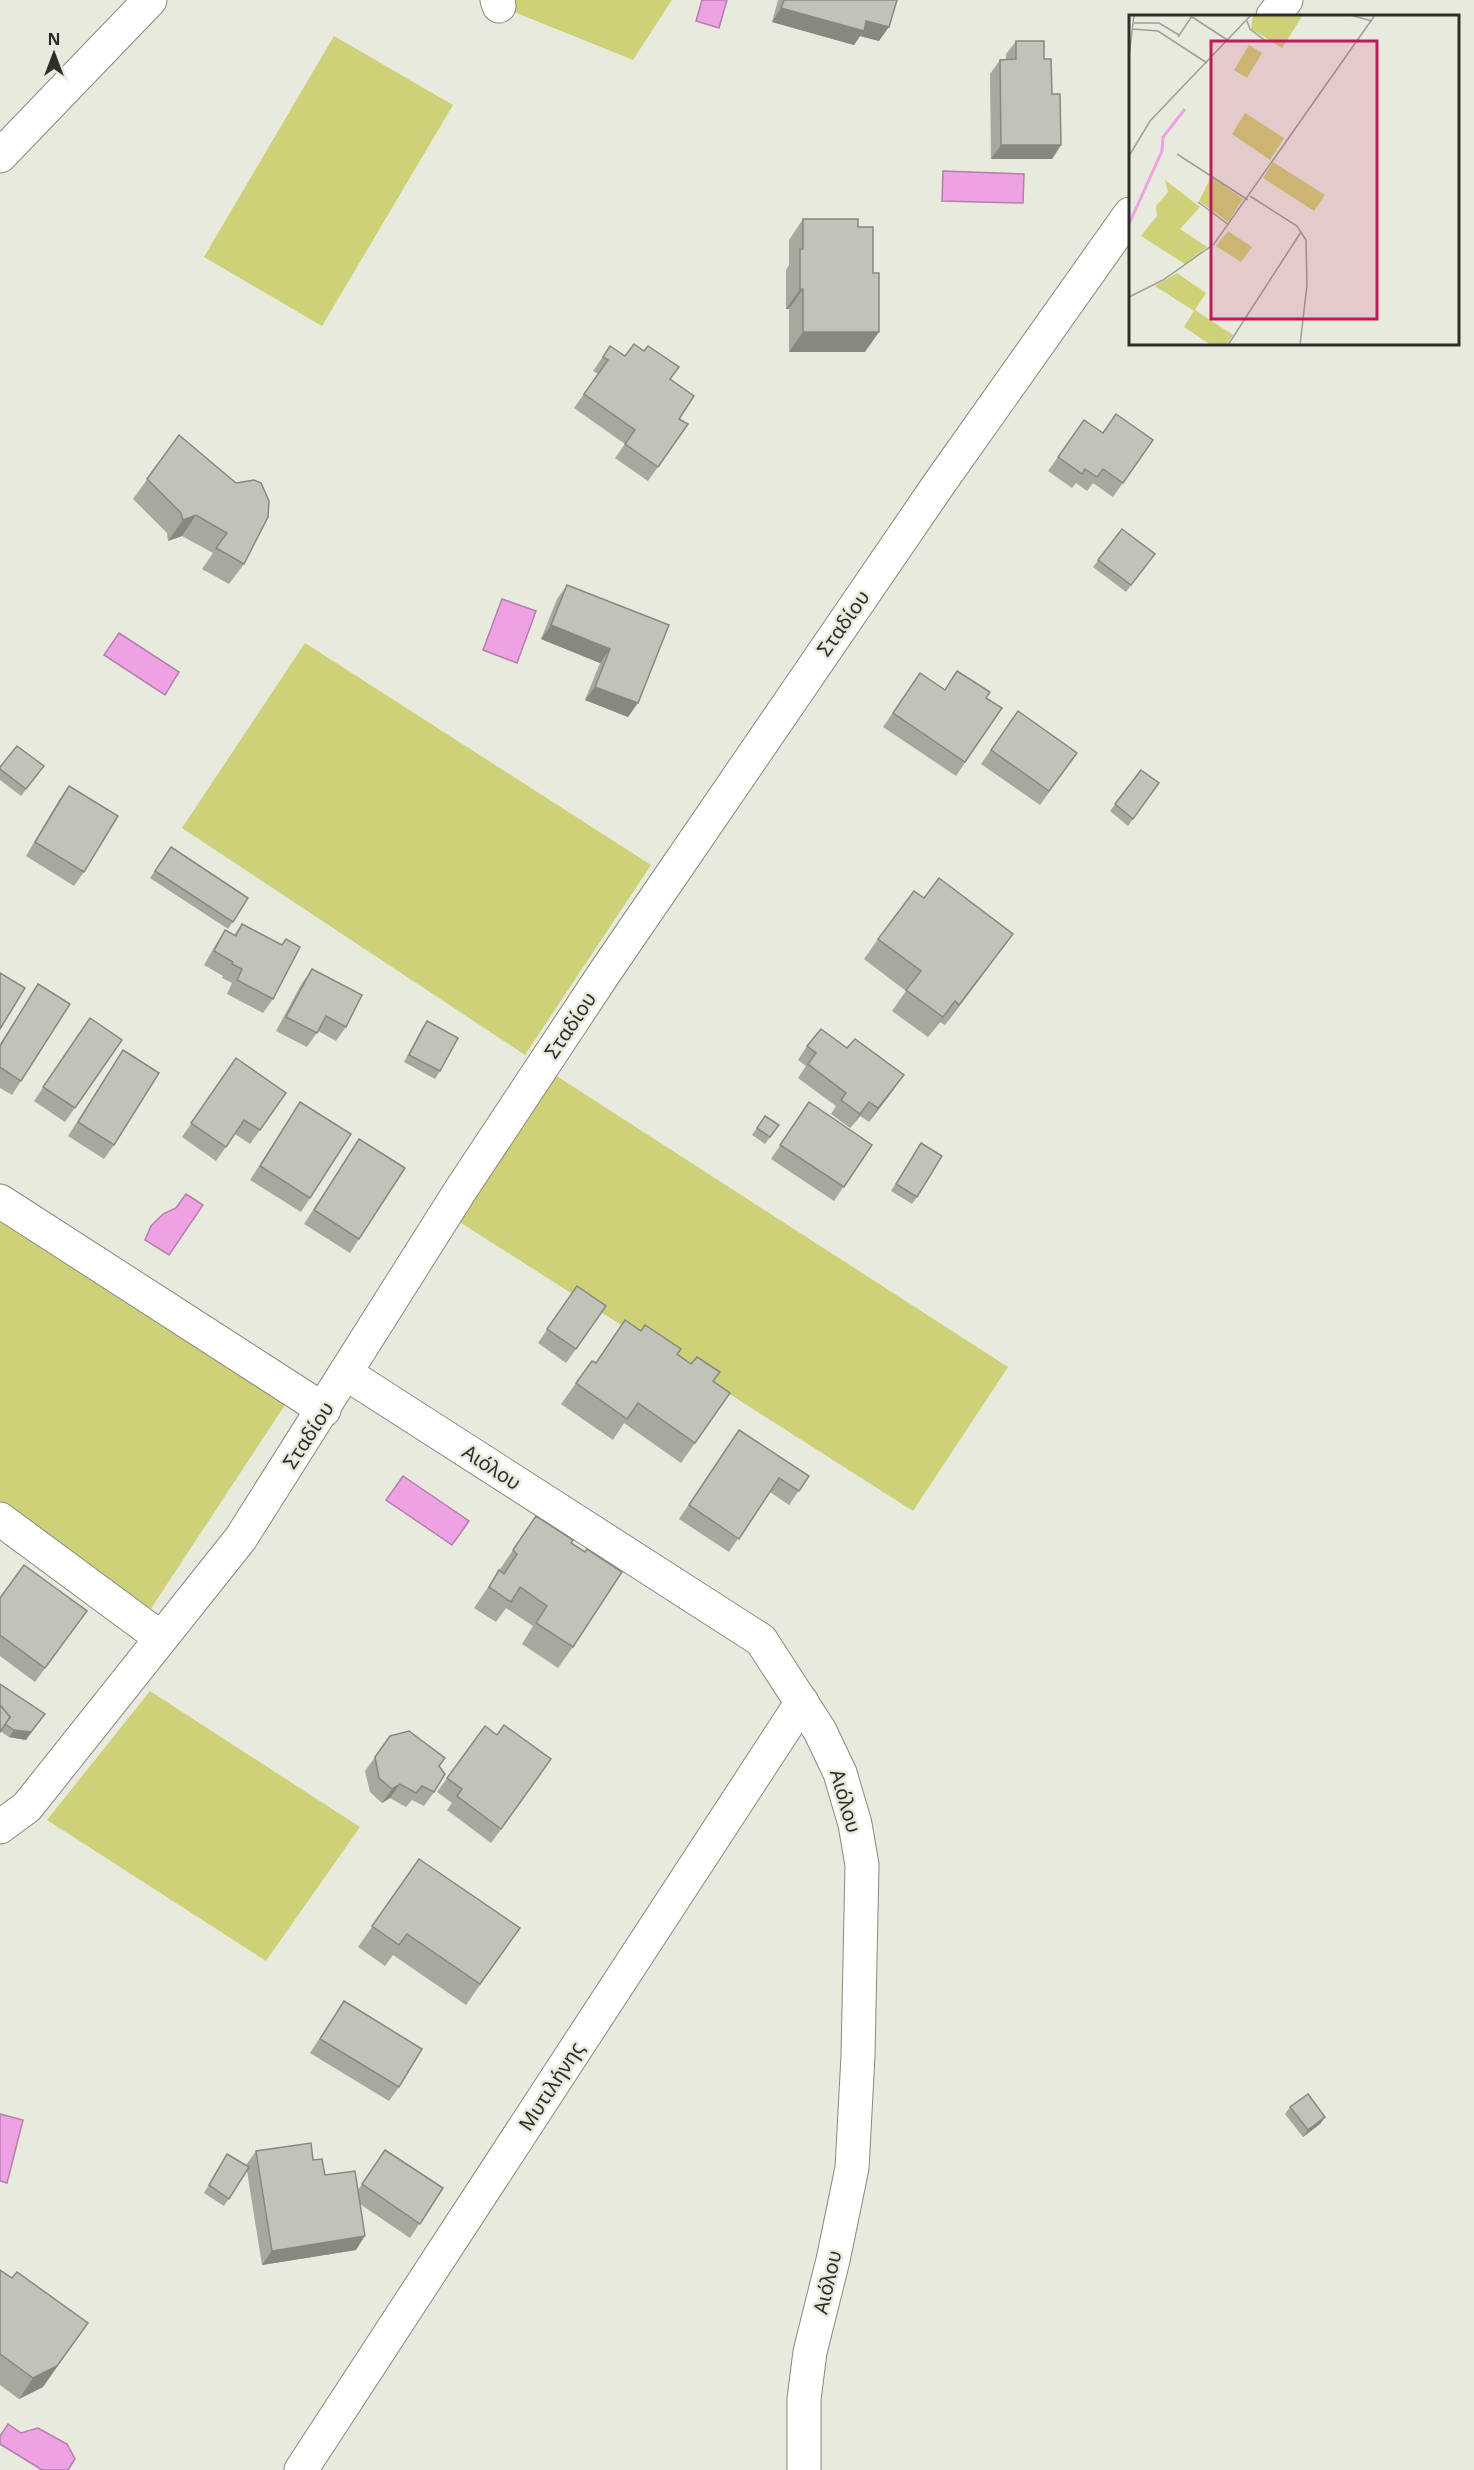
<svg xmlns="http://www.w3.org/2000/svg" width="1474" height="2470" viewBox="0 0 1474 2470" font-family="'Noto Sans',sans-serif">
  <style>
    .green { fill: #ced177 }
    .water { fill: #eea2e3; stroke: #b47fac; stroke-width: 1.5 }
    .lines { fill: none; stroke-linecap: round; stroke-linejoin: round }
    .minor-casing { stroke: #88897e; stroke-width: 35 }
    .minor { stroke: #fff; stroke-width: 33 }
    .wall { fill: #a7a89e }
    .shaded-wall { fill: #888881 }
    .building { fill: #c2c3b8; stroke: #888881; stroke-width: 1.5 }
    .labels { text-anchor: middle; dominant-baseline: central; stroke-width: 5; stroke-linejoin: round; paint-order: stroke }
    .street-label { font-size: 20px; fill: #2e2e2a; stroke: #e9eade }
    .inset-river { fill: none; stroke: #eea2e3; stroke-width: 3 }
    .inset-road { fill: none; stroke: #9e9f96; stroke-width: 1.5 }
    .view { fill: #c2185b; fill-opacity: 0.15; stroke: #c2185b; stroke-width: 3 }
    .inset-edge { fill: none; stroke: #2e2e2a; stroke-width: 3 }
  </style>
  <rect width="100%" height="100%" fill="#e9eade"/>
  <!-- green -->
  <g class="green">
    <polygon points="507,0 672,0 633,60 509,10"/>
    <polygon points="334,36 453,105 322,326 204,257"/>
    <polygon points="305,643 651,865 525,1055 182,828"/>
    <polygon points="552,1073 1008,1367 913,1511 458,1221"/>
    <polygon points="0,1213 287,1402 150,1610 0,1502"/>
    <polygon points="150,1691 360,1827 266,1961 47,1820"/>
  </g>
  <!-- water -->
  <g class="water">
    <polygon points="702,0 727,0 719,28 696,21"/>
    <polygon points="943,171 1024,174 1023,203 942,201"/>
    <polygon points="502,599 536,611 517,663 483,650"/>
    <polygon points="119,633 179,672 165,695 104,655"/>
    <polygon points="186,1194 203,1205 169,1255 145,1240 151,1226 163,1214 176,1208"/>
    <polygon points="403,1476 469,1521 452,1545 386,1500"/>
    <polygon points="0,2114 23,2120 7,2183 0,2181"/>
    <polygon points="8,2424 21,2433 38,2428 67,2444 75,2459 68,2470 42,2470 0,2444 0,2436"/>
  </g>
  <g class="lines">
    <!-- minor casing -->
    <g class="minor-casing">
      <g id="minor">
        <polyline points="497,0 499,6"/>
        <polyline points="1273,16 1286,0"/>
        <polyline points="0,156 150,0"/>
        <polyline points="0,1201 324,1410"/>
        <polyline points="347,1374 761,1640 820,1731 840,1773 855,1824 862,1865 858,2056 852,2168 833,2260 810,2352 804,2399 804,2470"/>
        <polyline points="0,1519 161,1638"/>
        <polyline points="0,1827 27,1807 241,1538 460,1191 603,975 939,484 1130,214"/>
        <polyline points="301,2470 802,1702"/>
      </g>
    </g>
    <!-- minor -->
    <use href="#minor" class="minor"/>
  </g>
  <!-- wall -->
  <g class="wall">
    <polygon points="778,0 897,0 879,41 860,36 854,45 772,22"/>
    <polygon points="1016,41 1044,59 1052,94 1061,145 1052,159 991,159 990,74 1000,60 1006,60 1006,54"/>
    <polygon points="803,219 865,352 789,352 789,309 786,309 786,270 789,265 789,240"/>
    <polygon points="610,346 625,356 670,379 679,419 688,424 648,481 615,458 625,444 574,408 598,374 593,371"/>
    <polygon points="1103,433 1153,440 1113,497 1093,483 1087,491 1076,483 1072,488 1048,471 1058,457"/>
    <polygon points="179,435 244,564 229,584 202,569 213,553 182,536 168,541 167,533 133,499"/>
    <polygon points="1122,529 1155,554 1126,592 1093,567"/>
    <polygon points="567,585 669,625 628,717 585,700 600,663 541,639 557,599"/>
    <polygon points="920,673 944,690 986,698 1002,708 956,776 883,727"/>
    <polygon points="1018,711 1077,753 1040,805 981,764"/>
    <polygon points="0,767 39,773 21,796 0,780"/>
    <polygon points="1141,770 1159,783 1128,826 1110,811"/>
    <polygon points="69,786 84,872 74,886 26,856 59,800"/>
    <polygon points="171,847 248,898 228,929 150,878"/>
    <polygon points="924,898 1013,934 945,1025 940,1022 928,1037 892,1011 906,991 864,959 878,939"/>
    <polygon points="242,924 282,945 286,939 273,999 263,1013 227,994 232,983 222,978 223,976 204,965 216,944 225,930 234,935"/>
    <polygon points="312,969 346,1027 336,1041 318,1031 307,1047 276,1031 302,983"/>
    <polygon points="38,984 21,1081 12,1095 0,1088 0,1044"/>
    <polygon points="90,1018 122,1040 65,1122 34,1101"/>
    <polygon points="427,1021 440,1071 435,1079 404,1062 422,1028"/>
    <polygon points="807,1046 894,1089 869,1122 860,1116 850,1128 831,1114 836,1106 798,1078 806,1066 798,1060"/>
    <polygon points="123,1050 114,1145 104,1159 68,1136"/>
    <polygon points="236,1058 260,1130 250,1144 235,1134 216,1161 182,1137"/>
    <polygon points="300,1102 310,1198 301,1212 250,1180"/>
    <polygon points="809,1102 872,1145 834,1201 771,1159"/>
    <polygon points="765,1116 779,1125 765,1144 752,1135"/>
    <polygon points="359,1139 359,1239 350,1253 304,1224"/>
    <polygon points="921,1143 917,1197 912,1204 891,1191"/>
    <polygon points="577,1286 576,1349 566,1363 538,1343"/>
    <polygon points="641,1331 677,1354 730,1393 681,1463 624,1423 613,1440 561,1404 592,1361 596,1363"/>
    <polygon points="729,1444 809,1476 789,1505 770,1492 729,1552 679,1519"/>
    <polygon points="536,1516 571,1543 573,1647 558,1668 522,1644 533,1626 506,1608 496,1622 474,1608"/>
    <polygon points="0,1598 77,1625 35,1682 0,1656"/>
    <polygon points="0,1684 26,1740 9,1737 0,1731"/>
    <polygon points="485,1726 542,1773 491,1843 447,1810 452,1803 437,1792"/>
    <polygon points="390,1736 439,1766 434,1792 424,1806 412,1800 406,1807 390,1798 382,1803 370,1792 365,1771"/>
    <polygon points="419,1859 520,1928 466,2005 393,1955 385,1966 358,1947"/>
    <polygon points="344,2001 399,2087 389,2101 310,2053"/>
    <polygon points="1290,2107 1325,2117 1320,2124 1303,2137 1285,2114"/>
    <polygon points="385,2150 443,2188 410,2238 360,2204 356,2250 262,2265 247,2171 224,2206 204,2193 227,2154 246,2165 256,2151 313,2160 325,2175 358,2190"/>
    <polygon points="0,2270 43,2387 19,2399 0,2385"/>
  </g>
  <!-- shaded-wall -->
  <g class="shaded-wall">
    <polygon points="781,8 866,21 889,27 879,41 860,36 854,45 772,22"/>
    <polygon points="1001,145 1061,145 1052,159 991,159"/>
    <polygon points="800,289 803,289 789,309 786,309"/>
    <polygon points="803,332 879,332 865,352 789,352"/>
    <polygon points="196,515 182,536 168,541 183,520"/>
    <polygon points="551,625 610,649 600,663 541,639"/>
    <polygon points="595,687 638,703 628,717 585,700"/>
    <polygon points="1013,934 998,954 945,1025 959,1005"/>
    <polygon points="955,1001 940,1022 928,1037"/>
    <polygon points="904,1075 894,1089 869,1122 878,1108"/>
    <polygon points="869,1102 860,1116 850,1128 860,1114"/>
    <polygon points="45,1714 26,1740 9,1737 14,1730"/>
    <polygon points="400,1784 390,1798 382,1803 392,1789"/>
    <polygon points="1325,2117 1320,2124 1303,2137 1308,2130"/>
    <polygon points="365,2236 356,2250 262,2265 272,2251"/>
    <polygon points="88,2323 43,2387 19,2399 33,2378"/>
  </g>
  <!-- building -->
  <g class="building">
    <polygon points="784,0 897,0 889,27 866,21 864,31 781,8"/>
    <polygon points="1016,41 1044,41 1044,59 1051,59 1052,94 1060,94 1061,145 1001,145 1000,60 1016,59"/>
    <polygon points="803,219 858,219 858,227 873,227 873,273 879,273 879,332 803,332 803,289 800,289 800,249 803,249"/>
    <polygon points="634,344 644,351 648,346 679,367 670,379 694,396 679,419 688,424 658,467 625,444 635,430 584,394 608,360 603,357 610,346 625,356"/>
    <polygon points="1116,414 1153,440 1123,483 1103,469 1097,477 1085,469 1082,474 1058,457 1084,420 1103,433"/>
    <polygon points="179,435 236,483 254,480 261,483 269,501 268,517 244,564 216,548 227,533 196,515 183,520 181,513 147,479"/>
    <polygon points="1122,529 1155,554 1131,585 1098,560"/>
    <polygon points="567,585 669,625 638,703 595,687 610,649 551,625"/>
    <polygon points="957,671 990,692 986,698 1002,708 965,762 893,713 920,673 945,690"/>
    <polygon points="1018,711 1077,753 1049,791 991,750"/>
    <polygon points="17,746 44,766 26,789 0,769 0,767"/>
    <polygon points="1141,770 1159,783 1133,819 1115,804"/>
    <polygon points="69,786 118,816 84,872 35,842"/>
    <polygon points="171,847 248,898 233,922 155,871"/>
    <polygon points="939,878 1013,934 959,1005 955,1001 943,1017 906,990 921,971 878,939 914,891 924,898"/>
    <polygon points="242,924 282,945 286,939 300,947 273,999 237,980 242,969 232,964 233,962 214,951 225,930 236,936"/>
    <polygon points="312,969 362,995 346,1027 326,1016 317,1033 286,1017"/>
    <polygon points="0,973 25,988 0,1029"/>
    <polygon points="38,984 70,1004 21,1081 0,1067 0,1046"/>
    <polygon points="90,1018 122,1040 75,1108 43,1087"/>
    <polygon points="427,1021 458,1038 440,1071 409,1055"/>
    <polygon points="821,1029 847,1048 855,1039 904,1075 878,1108 869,1102 860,1114 841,1100 846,1093 808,1064 816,1053 807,1046"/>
    <polygon points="123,1050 159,1073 114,1145 78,1122"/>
    <polygon points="236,1058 286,1093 260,1130 244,1120 226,1147 191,1123"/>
    <polygon points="300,1102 351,1134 310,1198 260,1166"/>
    <polygon points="809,1102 872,1145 844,1187 780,1145"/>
    <polygon points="765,1116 779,1125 770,1137 757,1128"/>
    <polygon points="359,1139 405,1168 359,1239 314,1210"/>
    <polygon points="921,1143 942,1156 917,1197 896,1184"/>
    <polygon points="577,1286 606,1306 576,1349 547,1329"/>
    <polygon points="625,1320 641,1331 645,1325 681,1349 677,1354 691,1364 697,1357 720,1372 713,1381 730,1393 695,1443 638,1403 627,1419 576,1383 592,1361 596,1363"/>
    <polygon points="739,1430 809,1476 799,1491 779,1478 739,1539 689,1505"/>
    <polygon points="536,1516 573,1540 571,1543 585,1552 587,1549 622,1572 573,1647 536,1623 547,1606 520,1587 511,1602 489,1587 499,1570 504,1574 517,1554 513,1550"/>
    <polygon points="24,1565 87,1611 45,1668 0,1635 0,1598"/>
    <polygon points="0,1684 45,1714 31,1732 14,1730 5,1724 10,1717 0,1705"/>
    <polygon points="0,1705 10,1717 0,1732"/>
    <polygon points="504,1725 551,1759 501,1829 457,1796 462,1789 447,1778 485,1726 497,1735"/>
    <polygon points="409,1731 445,1758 439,1766 445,1774 434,1792 422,1786 416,1793 400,1784 392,1789 379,1778 375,1757 390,1736"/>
    <polygon points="419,1859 520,1928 480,1984 407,1934 399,1945 372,1926"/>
    <polygon points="344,2001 422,2049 399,2087 320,2039"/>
    <polygon points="1308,2094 1325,2117 1308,2130 1290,2107"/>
    <polygon points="311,2143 313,2160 322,2159 325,2175 355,2171 365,2236 272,2251 256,2151"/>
    <polygon points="385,2150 443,2188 420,2224 362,2184"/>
    <polygon points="227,2154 249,2167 229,2199 209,2185"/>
    <polygon points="0,2270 12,2278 17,2272 88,2323 57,2366 33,2378 0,2354"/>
  </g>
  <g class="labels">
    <!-- street labels -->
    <g class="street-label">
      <text transform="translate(843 623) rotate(-55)">Σταδίου</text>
      <text transform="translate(570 1025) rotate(-56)">Σταδίου</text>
      <text transform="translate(308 1435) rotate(-57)">Σταδίου</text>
      <text transform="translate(492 1467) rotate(33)">Αιόλου</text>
      <text transform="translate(846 1801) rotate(74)">Αιόλου</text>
      <text transform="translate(551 2086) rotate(-57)">Μυτιλήνης</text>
      <text transform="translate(827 2282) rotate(-77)">Αιόλου</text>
    </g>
  </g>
  <!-- overview -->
  <g transform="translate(1129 15)">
    <rect width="330" height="330" fill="#e9eade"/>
    <path d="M 124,0 L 174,0 L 153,33 L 122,14 ZM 120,30 L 133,38 L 118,63 L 105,55 ZM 116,98 L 155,123 L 141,145 L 103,119 ZM 144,147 L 196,180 L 185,196 L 134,163 ZM 82,162 L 114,184 L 99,207 L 70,186 ZM 36,165 L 71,192 L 51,214 L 78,232 L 56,249 L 12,221 L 28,201 L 27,191 L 39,177 ZM 99,216 L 123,232 L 112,247 L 87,231 ZM 48,258 L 77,278 L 66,295 L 104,320 L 97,330 L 82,330 L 55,312 L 65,296 L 26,271 Z" fill="#ced177"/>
    <path class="inset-river" d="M 0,209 L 33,136 L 34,122 L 56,94"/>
    <path class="inset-road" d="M 221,0 L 243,6M 63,2 L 100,26M 118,6 L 121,14 L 138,27M 5,8 L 30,8 L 50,20M 4,14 L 29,16 L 78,48M 49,22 L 63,1M 0,41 L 5,0M 48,139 L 119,185M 0,141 L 21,106 L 122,0M 121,181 L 168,211 L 177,225 L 178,270 L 171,330M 69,187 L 100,210M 0,282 L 34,265 L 85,229 L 246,0M 99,330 L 172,217"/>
    <path class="view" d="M 82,26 L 248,26 L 248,304 L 82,304 Z"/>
    <rect width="330" height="330" class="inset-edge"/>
  </g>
  <!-- north arrow -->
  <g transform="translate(54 54)" stroke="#e9eade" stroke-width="4.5" paint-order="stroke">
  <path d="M0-4.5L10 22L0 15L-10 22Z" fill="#2e2e2a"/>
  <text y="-9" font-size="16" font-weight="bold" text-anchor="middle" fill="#2e2e2a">N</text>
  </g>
</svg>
